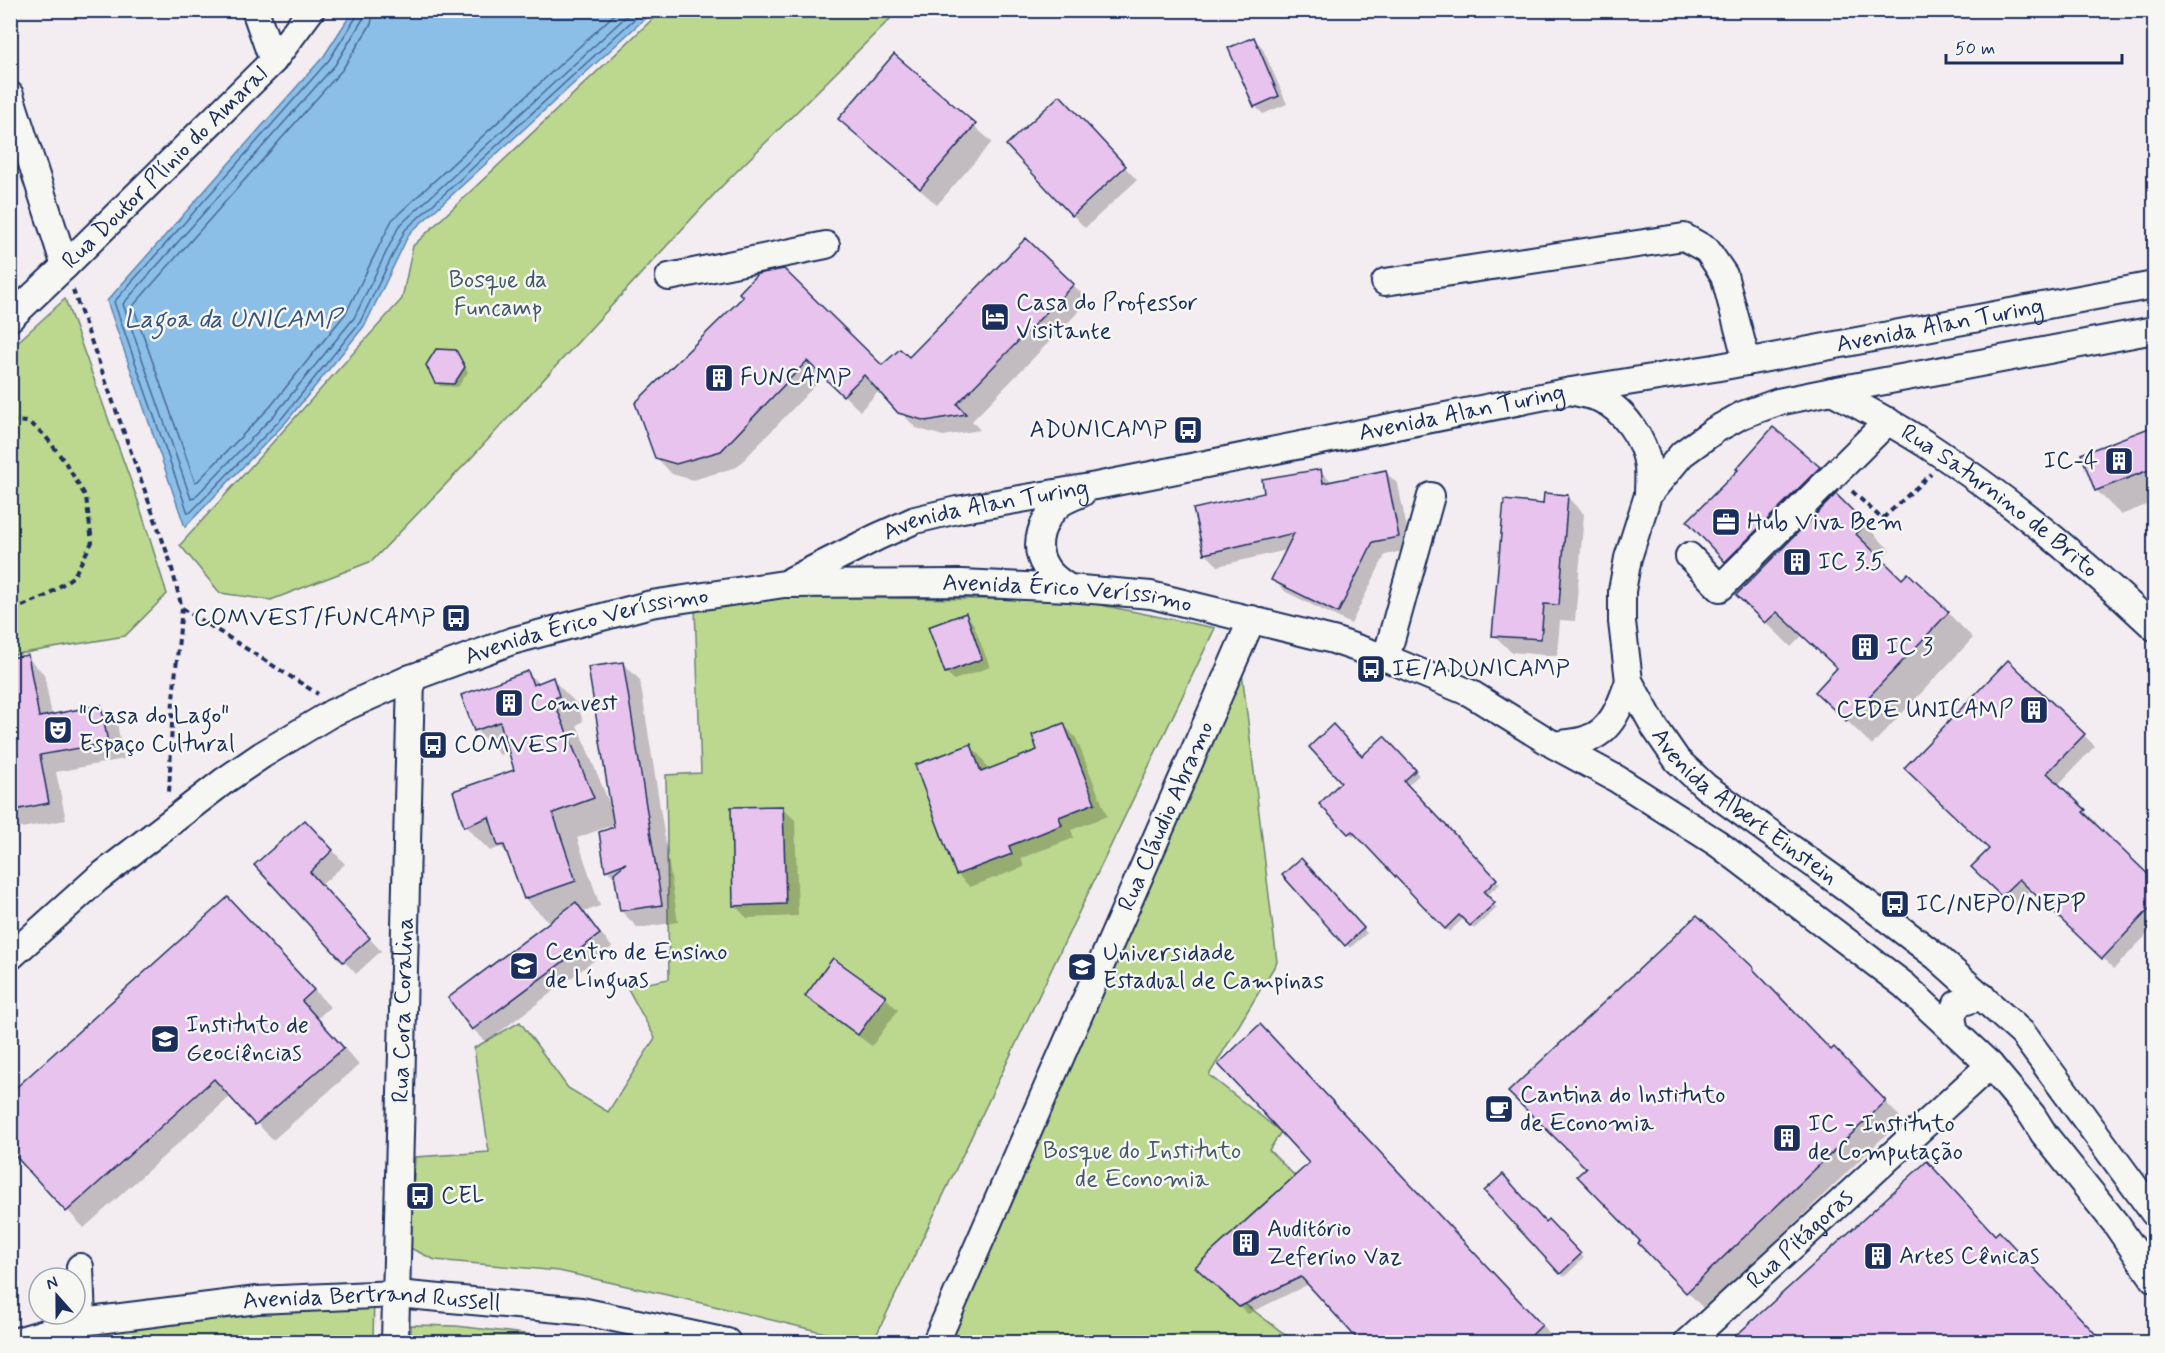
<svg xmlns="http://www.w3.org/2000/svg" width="2165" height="1353" viewBox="0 0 2165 1353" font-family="Mynerve,sans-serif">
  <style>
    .green { fill: #bcd78e; stroke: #6c8376; stroke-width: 1.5 }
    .water { fill: #8bbfe8; stroke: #5e85b1; stroke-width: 1.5 }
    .shadow { fill: #0003 }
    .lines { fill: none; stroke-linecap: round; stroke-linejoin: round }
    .shore { stroke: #486995; stroke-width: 1.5 }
    .building { fill: #e7c3ee; stroke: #1b2f5e; stroke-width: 1.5 }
    .minor-casing { stroke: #1b2f5e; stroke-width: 30 }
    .path { stroke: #1b2f5e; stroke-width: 4; stroke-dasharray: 6 4.5; stroke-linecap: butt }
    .minor { stroke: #f6f6f2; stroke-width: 26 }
    .labels { text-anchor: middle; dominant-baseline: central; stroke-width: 5; stroke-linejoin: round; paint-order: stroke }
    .street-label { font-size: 24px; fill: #1b2f5e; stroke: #f6f6f2 }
    .park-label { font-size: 24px; fill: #43596a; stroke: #f6f6f2 }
    .poi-label { font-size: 24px; fill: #1b2f5e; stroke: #f6f6f2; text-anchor: start }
    .water-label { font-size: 26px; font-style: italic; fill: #375380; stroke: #f6f6f2 }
  </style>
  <rect width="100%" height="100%" fill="#f3ecf1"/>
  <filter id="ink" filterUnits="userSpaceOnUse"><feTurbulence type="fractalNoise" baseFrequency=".0167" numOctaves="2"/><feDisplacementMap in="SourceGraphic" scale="12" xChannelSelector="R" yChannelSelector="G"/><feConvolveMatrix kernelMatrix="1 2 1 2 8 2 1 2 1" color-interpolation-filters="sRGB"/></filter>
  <g filter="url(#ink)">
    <!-- green -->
    <g class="green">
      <polygon points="661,11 898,11 720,188 473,456 372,561 271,600 220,593 180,545 402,299 413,246"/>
      <polygon points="65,299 138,501 167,594 125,636 11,655 11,348"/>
      <polygon points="792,597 1076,600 1215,628 873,1342 863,1342 685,1299 559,1271 435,1260 410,1248 415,1157 489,1152 474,1048 520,1022 568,1088 608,1112 655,1038 627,987 669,979 666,775 701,773 695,608"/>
      <polygon points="1241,664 1277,962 1209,1075 1281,1132 1269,1150 1295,1176 1196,1267 1295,1342 942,1342"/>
      <polygon points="374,1295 373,1342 14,1342"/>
      <polygon points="411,1325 456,1326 594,1342 411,1342"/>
    </g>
    <!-- water -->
    <polygon class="water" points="353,11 653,11 409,234 365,325 286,422 185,527 107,301 324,56"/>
    <!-- shadow -->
    <g class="shadow">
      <polygon points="1254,39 1262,47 1287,104 1263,114 1255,106"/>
      <polygon points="895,56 992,142 937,205 840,119"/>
      <polygon points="1072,110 1137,180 1085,228 1073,215"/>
      <polygon points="1073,285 1089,301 972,421 980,430 943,436 916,428 880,390 860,411 824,376 737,467 693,480 672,474 656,457 745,297 882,367 909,359"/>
      <polygon points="455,351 468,372 458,387 440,386 436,382"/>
      <polygon points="2154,427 2154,502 2121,515 2096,490 2082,454"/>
      <polygon points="1773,429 1832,481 1738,574 1726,561 1740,470"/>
      <polygon points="1320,470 1333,483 1385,472 1398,484 1411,549 1385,555 1351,624 1286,592 1273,580 1287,550 1218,566 1205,553 1266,494"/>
      <polygon points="1836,496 1890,550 1880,559 1902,581 1948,613 1973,638 1872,745 1842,716 1838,669 1803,635 1791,647 1738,595"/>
      <polygon points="1567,497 1584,514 1575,621 1560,620 1557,656 1511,652 1494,635 1544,505"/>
      <polygon points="965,614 973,623 990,667 954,680 946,672"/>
      <polygon points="27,657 44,674 52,716 100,707 117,724 124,759 56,772 66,820 10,830 10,660"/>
      <polygon points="2008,662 2095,746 2058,785 2096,822 2094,824 2154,883 2154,927 2114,969 2031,889 2014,906 1984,878 1990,849"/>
      <polygon points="623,663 640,680 678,922 638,928 621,911 616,879 607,870 615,824 577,838 600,906 584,912 612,947 486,1042 473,1029 450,999 550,923 525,899 509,855 501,847 490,851 465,826 515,771 510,752 500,755 476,730 528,673 539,684 552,679 577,704 583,721 577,725 610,805"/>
      <polygon points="1064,725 1076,738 1107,816 1071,830 1074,838 1021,858 1024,867 970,887 958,875 916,766 970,746 983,759 988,771 1039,751"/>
      <polygon points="1383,738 1419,775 1407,786 1500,884 1486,896 1497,908 1474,929 1464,918 1449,932 1356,834 1353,837 1321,804 1344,782 1363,758"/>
      <polygon points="782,808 795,820 798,916 747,918 734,905"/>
      <polygon points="318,834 345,864 321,885 381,951 356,974 257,866"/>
      <polygon points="1301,860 1367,933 1350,948 1284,875"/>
      <polygon points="245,915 330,1007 318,1018 359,1065 273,1140 231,1096 84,1228 10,1148"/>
      <polygon points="833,960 885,997 898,1010 872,1046 820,1009 807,996"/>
      <polygon points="1753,969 1832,1052 1834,1050 1902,1119 1705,1310 1640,1243 1642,1241 1588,1168 1527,1109"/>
      <polygon points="1268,1033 1549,1333 1540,1342 1362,1342 1309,1284 1248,1314 1205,1275 1312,1163"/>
      <polygon points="1927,1163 1996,1236 2024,1258 2103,1342 1744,1342 1738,1336"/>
      <polygon points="1486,1191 1545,1224 1548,1221 1584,1258 1564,1277"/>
    </g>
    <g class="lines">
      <!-- shore -->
      <g class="shore">
        <polyline points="358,10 357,16 329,60 114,302 188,513 191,512 282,418 360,322 405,230 644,10"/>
        <polyline points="365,10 363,19 335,65 123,304 191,499 194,498 276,413 354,318 399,226 633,10"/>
        <polyline points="374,10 371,24 342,70 133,306 195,482 198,481 270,407 346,313 392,220 619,10"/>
      </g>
    </g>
    <!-- building -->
    <g class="building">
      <polygon points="1254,37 1279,96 1254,107 1228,48"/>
      <polygon points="894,54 976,124 920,189 838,119"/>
      <polygon points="1060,95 1126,166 1072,216 1006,145"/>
      <polygon points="1026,238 1074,284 957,404 966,414 926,421 898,413 864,375 843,396 807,361 721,451 676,464 655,458 635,403 743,297 739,293 757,274 784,269 882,365 900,349 909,357"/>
      <polygon points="436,349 456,350 465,367 454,384 435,383 426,365"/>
      <polygon points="2154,426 2154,468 2095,491 2081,454"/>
      <polygon points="1773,427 1820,467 1725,562 1687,521 1738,470 1736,469"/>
      <polygon points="1321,469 1323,483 1386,470 1399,537 1373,542 1338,613 1271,580 1294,533 1204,554 1193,509 1264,493 1262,479"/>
      <polygon points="1544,493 1568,495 1559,605 1544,604 1541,639 1492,636 1504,500 1543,504"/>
      <polygon points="1836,494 1866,524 1856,534 1902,579 1908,573 1949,612 1846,721 1815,692 1837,668 1777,612 1765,623 1736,595"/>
      <polygon points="966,613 982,659 945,673 928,627"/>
      <polygon points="28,655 39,717 101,705 108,743 40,755 49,803 10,811 10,658"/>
      <polygon points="2008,660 2085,734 2047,773 2086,810 2083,812 2154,880 2154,904 2102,959 2019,879 2001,896 1971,867 1989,849 1904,768"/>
      <polygon points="623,662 662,905 620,911 614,873 626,863 605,871 599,832 614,827 588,667"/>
      <polygon points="528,671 533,685 553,677 559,696 553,699 594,798 553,813 576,881 524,899 504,845 498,846 489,817 464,827 453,791 514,770 500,722 474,731 461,695"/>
      <polygon points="1064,723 1095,803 1059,817 1062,825 1009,846 1012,854 956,875 915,765 971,744 981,772 1037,750 1032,735"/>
      <polygon points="1333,724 1362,756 1384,736 1416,770 1404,781 1497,879 1484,892 1495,903 1470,926 1459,915 1445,929 1352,831 1348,834 1319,804 1341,782 1309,747"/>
      <polygon points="783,806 786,904 733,906 731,807"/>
      <polygon points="305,820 333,850 310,872 370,938 343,962 254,865"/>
      <polygon points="1301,858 1364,928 1345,946 1282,875"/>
      <polygon points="228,897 314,990 302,1001 344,1048 255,1125 214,1079 66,1212 10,1150 10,1093"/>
      <polygon points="576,902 600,934 472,1030 448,998"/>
      <polygon points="1697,915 1754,968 1753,969 1831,1050 1834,1047 1886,1101 1686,1293 1638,1243 1640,1241 1577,1176 1586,1168 1508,1092"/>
      <polygon points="833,958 886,996 858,1035 805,996"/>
      <polygon points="1260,1024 1542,1325 1525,1342 1360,1342 1301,1277 1239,1307 1195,1267 1309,1163 1218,1064"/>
      <polygon points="1927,1161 1995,1235 1999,1231 2103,1342 1729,1342"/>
      <polygon points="1503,1174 1545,1222 1548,1219 1581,1254 1560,1274 1484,1191"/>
    </g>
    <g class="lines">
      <!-- minor casing -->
      <g class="minor-casing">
        <g id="minor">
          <polyline points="255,10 273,61"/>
          <polyline points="10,95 65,266"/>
          <polyline points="669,277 826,245"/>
          <polyline points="1385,282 1684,237 1707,250 1724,275 1747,362"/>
          <path id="s1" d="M 10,318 L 65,266 L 273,61 L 311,10"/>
          <path id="s2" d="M 2154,330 L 1832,391 L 1778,402 L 1742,415 L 1715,430 L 1682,454 L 1648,495 L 1628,558 L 1622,591 L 1622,622 L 1629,681 L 1655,728 L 1677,760 L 1706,787 L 1844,886 L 1937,957 L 2023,1034 L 2154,1213"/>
          <path id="s3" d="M 1832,391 C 1864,408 1896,425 1927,445 C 2008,498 2084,561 2154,627"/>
          <path d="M 1575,392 C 1582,394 1591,395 1598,398 C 1623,408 1645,440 1648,467 C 1649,477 1648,486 1648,495"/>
          <polyline points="1689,556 1720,588 1888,421"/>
          <path id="s4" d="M 792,580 L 877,537 L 915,520 L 957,510 L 1096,486 L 1571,391 L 1714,368 L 2154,285"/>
          <path d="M 1069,588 C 1060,582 1050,576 1045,566 C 1032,545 1042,518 1061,503 C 1067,499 1075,496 1082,493"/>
          <polyline points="1386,658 1431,496"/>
          <path d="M 1554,745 C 1565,743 1577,743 1587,739 C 1612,731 1621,704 1629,681"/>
          <path id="s5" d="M 10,957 L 97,879 L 224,781 L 262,755 L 332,713 L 411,678 L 512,641 L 651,604 L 784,584 L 962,583 L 1069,588 L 1151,595 L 1333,640 L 1386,658 L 1470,693 L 1554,745 L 1617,779 L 1717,843 L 1904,985 L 1990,1065 L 2032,1115 L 2044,1134 L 2116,1224 L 2154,1279"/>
          <polyline points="1955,1032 1952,1017 1957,1004 1982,996"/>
          <polyline points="80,1267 82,1322"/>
          <path id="s6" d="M 14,1342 L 82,1322 L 257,1300 L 397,1294 L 581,1311 L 727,1342"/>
          <path id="s7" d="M 395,1342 L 411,678"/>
          <path id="s8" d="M 936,1342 L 1252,619"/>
          <path id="s9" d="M 1688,1342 L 1990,1065"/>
        </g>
      </g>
      <!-- path -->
      <g class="path">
        <polyline points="73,290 170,561 182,608 173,699 169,794"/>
        <polyline points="10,421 27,422 34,426 46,437 65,462 86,497 92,542 74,576 46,596 10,611"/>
        <polyline points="1852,491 1882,519 1931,474"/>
        <polyline points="182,608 318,694"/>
      </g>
      <!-- minor -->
      <use href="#minor" class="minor"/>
    </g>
  </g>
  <!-- icons -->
  <defs>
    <g id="hotel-square" transform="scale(1.5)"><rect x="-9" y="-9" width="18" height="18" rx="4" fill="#1b2f5e" stroke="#f6f6f2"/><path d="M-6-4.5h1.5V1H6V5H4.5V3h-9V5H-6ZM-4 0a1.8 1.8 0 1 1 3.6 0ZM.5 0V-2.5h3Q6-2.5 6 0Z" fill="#fff"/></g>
    <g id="building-square" transform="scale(1.5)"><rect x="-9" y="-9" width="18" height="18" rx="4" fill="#1b2f5e" stroke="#f6f6f2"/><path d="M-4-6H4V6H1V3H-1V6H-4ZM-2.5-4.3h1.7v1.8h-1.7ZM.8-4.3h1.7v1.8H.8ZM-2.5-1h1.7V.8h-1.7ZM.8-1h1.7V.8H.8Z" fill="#fff"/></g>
    <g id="bus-square" transform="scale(1.5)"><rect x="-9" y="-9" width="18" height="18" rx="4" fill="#1b2f5e" stroke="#f6f6f2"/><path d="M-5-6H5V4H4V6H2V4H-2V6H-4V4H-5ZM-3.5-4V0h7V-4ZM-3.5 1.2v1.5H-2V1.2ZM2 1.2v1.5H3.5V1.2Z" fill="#fff"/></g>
    <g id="office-square" transform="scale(1.5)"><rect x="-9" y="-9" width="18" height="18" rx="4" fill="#1b2f5e" stroke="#f6f6f2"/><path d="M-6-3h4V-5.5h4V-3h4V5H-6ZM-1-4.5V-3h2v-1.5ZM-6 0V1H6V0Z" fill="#fff"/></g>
    <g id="theatre-square" transform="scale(1.5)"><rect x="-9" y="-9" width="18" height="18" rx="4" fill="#1b2f5e" stroke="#f6f6f2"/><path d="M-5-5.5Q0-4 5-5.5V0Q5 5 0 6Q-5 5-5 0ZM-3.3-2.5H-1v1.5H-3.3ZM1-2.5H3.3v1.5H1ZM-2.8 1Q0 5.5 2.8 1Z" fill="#fff"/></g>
    <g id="university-square" transform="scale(1.5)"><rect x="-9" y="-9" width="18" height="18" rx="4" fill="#1b2f5e" stroke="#f6f6f2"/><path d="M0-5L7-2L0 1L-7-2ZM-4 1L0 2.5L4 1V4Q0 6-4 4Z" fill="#fff"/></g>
    <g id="cafe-square" transform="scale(1.5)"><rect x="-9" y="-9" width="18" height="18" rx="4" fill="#1b2f5e" stroke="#f6f6f2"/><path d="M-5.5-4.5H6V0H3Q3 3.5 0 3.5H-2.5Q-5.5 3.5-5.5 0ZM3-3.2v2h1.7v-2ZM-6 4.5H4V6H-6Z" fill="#fff"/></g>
  </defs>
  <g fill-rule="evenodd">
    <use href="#hotel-square" x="995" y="317"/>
    <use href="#building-square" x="719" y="378"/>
    <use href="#bus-square" x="1188" y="430"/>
    <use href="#building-square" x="2119" y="461"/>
    <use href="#office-square" x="1726" y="522"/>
    <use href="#building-square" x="1797" y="562"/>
    <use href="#bus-square" x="456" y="618"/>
    <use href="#building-square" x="1865" y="647"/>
    <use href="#bus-square" x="1371" y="669"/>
    <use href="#building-square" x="509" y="703"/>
    <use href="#building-square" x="2034" y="710"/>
    <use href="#theatre-square" x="58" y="730"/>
    <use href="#bus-square" x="433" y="745"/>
    <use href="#bus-square" x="1895" y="904"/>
    <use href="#university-square" x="524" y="966"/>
    <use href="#university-square" x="1082" y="967"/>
    <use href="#university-square" x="165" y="1039"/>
    <use href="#cafe-square" x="1499" y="1109"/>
    <use href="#building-square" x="1787" y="1138"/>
    <use href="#bus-square" x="420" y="1196"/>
    <use href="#building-square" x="1246" y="1243"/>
    <use href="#building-square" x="1878" y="1256"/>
  </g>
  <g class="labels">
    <!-- street labels -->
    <g class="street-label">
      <text stroke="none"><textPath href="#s1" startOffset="216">Rua Doutor Plínio do Amaral</textPath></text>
      <text stroke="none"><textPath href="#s4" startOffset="1180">Avenida Alan Turing</textPath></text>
      <text stroke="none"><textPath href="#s4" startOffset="694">Avenida Alan Turing</textPath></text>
      <text stroke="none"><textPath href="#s3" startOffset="201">Rua Saturnino de Brito</textPath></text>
      <text stroke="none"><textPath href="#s4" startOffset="208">Avenida Alan Turing</textPath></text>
      <text stroke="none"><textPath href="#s5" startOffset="1161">Avenida Érico Veríssimo</textPath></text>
      <text stroke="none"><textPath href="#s5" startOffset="675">Avenida Érico Veríssimo</textPath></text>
      <text stroke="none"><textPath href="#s2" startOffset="910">Avenida Albert Einstein</textPath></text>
      <text stroke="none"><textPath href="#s8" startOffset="574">Rua Cláudio Abramo</textPath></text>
      <text stroke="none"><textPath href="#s7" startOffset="332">Rua Cora Coralina</textPath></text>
      <text stroke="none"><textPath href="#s9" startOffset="152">Rua Pitágoras</textPath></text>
      <text stroke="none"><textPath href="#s6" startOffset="362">Avenida Bertrand Russell</textPath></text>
    </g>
    <!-- park labels -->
    <g class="park-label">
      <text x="498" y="280">Bosque da<tspan x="498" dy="28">Funcamp</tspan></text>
      <text x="1142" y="1151">Bosque do Instituto<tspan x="1142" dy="28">de Economia</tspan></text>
    </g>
    <!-- poi labels -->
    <g class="poi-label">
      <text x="1016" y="303">Casa do Professor<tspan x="1016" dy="28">Visitante</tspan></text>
      <text x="740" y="378">FUNCAMP</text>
      <text x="1167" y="430" text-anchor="end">ADUNICAMP</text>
      <text x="2098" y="461" text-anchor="end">IC-4</text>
      <text x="1747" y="522">Hub Viva Bem</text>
      <text x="1818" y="562">IC 3.5</text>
      <text x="435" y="618" text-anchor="end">COMVEST/FUNCAMP</text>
      <text x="1886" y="647">IC 3</text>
      <text x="1392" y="669">IE/ADUNICAMP</text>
      <text x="530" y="703">Comvest</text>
      <text x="2013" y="710" text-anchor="end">CEDE UNICAMP</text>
      <text x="79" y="716">"Casa do Lago"<tspan x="79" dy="28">Espaço Cultural</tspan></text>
      <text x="454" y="745">COMVEST</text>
      <text x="1916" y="904">IC/NEPO/NEPP</text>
      <text x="545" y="952">Centro de Ensino<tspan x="545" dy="28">de Línguas</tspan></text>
      <text x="1103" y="953">Universidade<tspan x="1103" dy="28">Estadual de Campinas</tspan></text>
      <text x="186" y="1025">Instituto de<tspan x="186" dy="28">Geociências</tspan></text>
      <text x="1520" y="1095">Cantina do Instituto<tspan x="1520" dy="28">de Economia</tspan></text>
      <text x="1808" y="1124">IC - Instituto<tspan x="1808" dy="28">de Computação</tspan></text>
      <text x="441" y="1196">CEL</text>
      <text x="1267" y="1229">Auditório<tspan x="1267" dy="28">Zeferino Vaz</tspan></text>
      <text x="1899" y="1256">Artes Cênicas</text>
    </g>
    <!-- water labels -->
    <g class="water-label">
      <text x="232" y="320">Lagoa da UNICAMP</text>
    </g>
  </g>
  <!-- margin -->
  <rect width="2165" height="1353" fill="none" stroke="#f6f6f2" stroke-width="36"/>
  <rect x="18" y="18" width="2129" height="1317" fill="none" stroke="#1b2f5e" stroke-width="2" filter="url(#ink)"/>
  <!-- north arrow -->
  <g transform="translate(57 1296) rotate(339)"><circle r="28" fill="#f6f6f2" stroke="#9ea6b7" stroke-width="1.5"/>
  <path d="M0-4.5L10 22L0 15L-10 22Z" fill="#1b2f5e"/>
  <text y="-9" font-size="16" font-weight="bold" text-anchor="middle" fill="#1b2f5e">N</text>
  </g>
  <!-- scale -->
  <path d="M1946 54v9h176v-9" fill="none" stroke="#1b2f5e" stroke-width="3"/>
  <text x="1955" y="54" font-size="18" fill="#1b2f5e" stroke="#f6f6f2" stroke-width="4.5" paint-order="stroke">50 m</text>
</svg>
